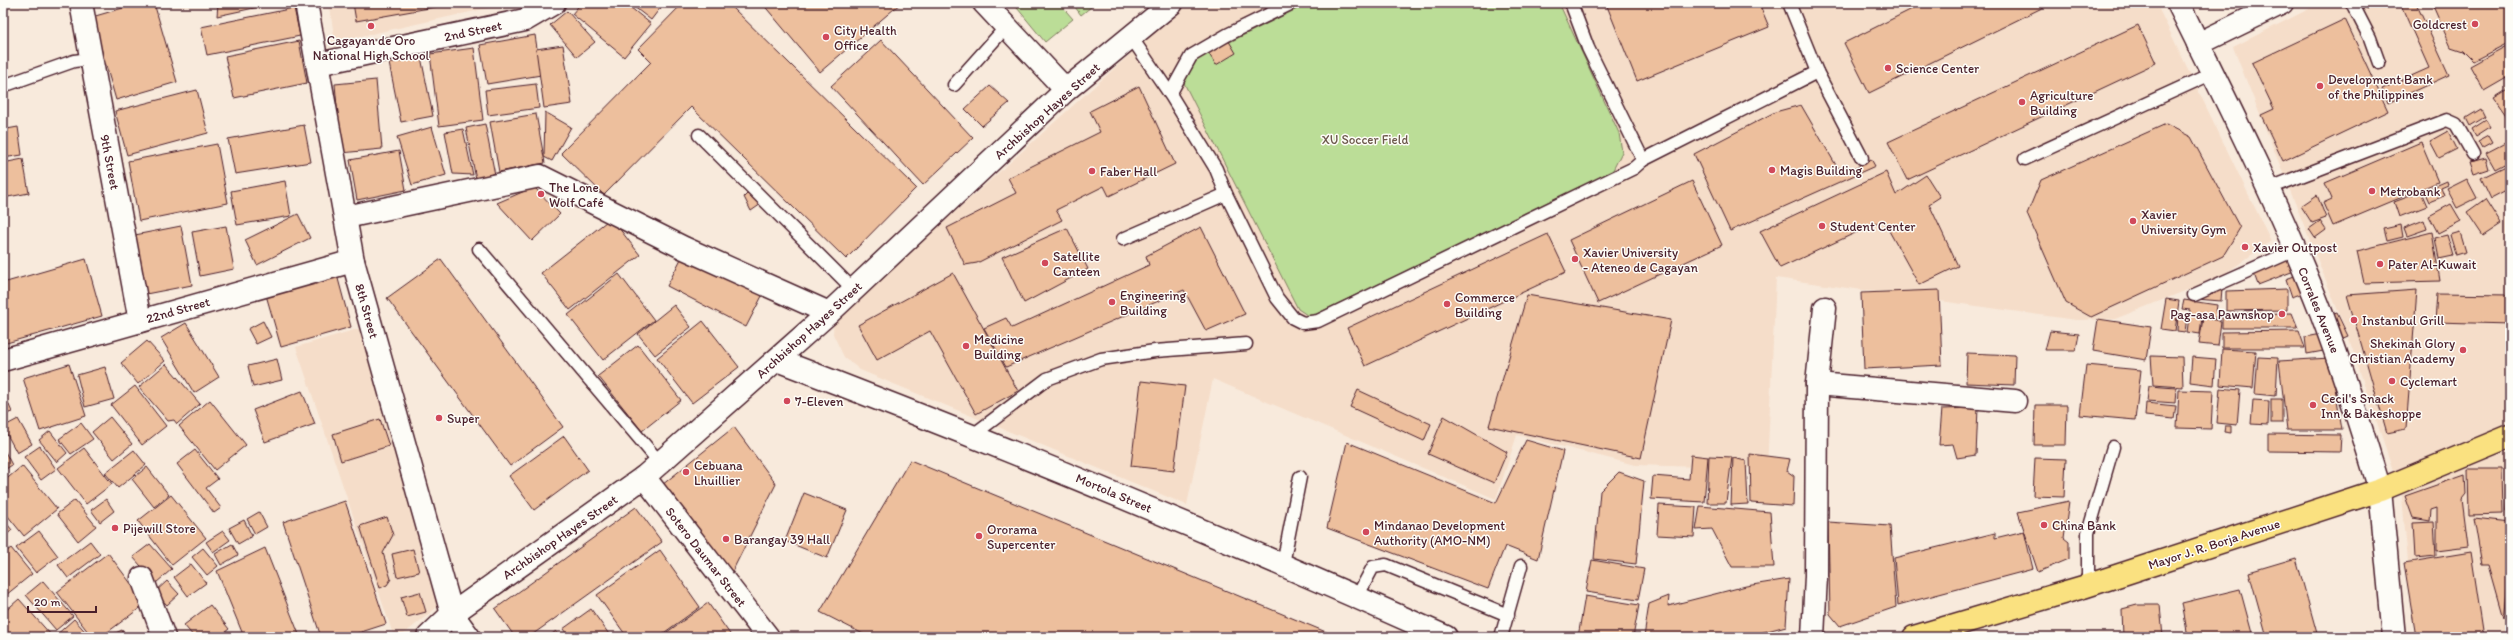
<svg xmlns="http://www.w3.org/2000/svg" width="2513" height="640" viewBox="0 0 2513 640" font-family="Itim,sans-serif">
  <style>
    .built { fill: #f5ddc9 }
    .green { fill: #bbdd97; stroke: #827e61 }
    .building { fill: #edbf9d; stroke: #4a1f2b }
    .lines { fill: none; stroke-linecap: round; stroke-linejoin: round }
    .service-casing { stroke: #4a1f2b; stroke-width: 15 }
    .minor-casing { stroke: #4a1f2b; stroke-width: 25 }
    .tertiary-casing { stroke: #4a1f2b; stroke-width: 25 }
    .secondary-casing { stroke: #4a1f2b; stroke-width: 25 }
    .primary-casing { stroke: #4a1f2b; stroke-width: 25 }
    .service { stroke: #fdfcf7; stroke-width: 12 }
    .minor { stroke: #fdfcf7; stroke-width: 22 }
    .tertiary { stroke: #fdfcf7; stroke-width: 22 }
    .secondary { stroke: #fdfcf7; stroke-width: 22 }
    .primary { stroke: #fae180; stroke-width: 22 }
    .poi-dot { fill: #d1495b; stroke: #fdfcf7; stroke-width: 1.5 }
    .labels { text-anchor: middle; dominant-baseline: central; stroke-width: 3; stroke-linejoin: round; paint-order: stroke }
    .poi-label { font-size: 13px; fill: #4a1f2b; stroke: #fdfcf7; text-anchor: start }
    .street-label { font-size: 13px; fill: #4a1f2b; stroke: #fdfcf7 }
    .park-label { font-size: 13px; fill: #6c584b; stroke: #fdfcf7 }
  </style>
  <rect width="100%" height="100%" fill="#f8eadc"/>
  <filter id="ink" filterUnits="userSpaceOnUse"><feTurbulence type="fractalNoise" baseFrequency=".025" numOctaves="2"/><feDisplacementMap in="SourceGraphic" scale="8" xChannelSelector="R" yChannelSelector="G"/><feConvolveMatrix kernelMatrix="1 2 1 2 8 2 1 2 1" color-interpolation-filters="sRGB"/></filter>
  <g filter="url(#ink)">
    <!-- built -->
    <g class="built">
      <polygon points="329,3 511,3 335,42"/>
      <polygon points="1187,3 2156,3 2271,241 2222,276 2115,319 2076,320 1776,278 1767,469 1635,465 1517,435 1496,499 1213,379 1187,505 860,370 844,357 833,334 834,321"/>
      <polygon points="2321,3 2510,3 2510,637 2415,637 2402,497 2348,336 2233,47"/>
      <polygon points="361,328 441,604 400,637 394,637 296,347"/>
    </g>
    <!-- green -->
    <g class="green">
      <polygon points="1013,3 1059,3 1073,19 1045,42"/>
      <polygon points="1072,3 1096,3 1081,15"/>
      <polygon points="1309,3 1559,3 1619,133 1622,152 1612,172 1310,317 1298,309 1183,81 1189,62"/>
    </g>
    <!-- building -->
    <g class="building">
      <polygon points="140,3 154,3 177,82 116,100 92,17"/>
      <polygon points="218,3 277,3 217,16"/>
      <polygon points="353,3 457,3 356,21"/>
      <polygon points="581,3 625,3 651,24 624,57 572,14"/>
      <polygon points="629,3 664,3 651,20"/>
      <polygon points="683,3 728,3 916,188 846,259 691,107 604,195 561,153 651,62 638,49"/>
      <polygon points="762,3 901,3 820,72"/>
      <polygon points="1614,3 1759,3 1769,27 1637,81 1607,6"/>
      <polygon points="1924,3 2052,3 1869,93 1844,43"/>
      <polygon points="2364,3 2380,3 2367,9"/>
      <polygon points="2400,3 2416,3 2449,75 2388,103 2382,89 2429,68"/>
      <polygon points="2439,3 2510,3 2510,42 2473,61 2463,51 2451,47 2433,6"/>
      <polygon points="294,8 300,36 207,55 201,27"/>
      <polygon points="567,11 595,42 577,57 550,25"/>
      <polygon points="2345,19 2388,111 2283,161 2261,115 2274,109 2252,63"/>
      <polygon points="2138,25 2156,63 1907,180 1888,142"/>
      <polygon points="535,35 541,75 487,84 480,45"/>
      <polygon points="1227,38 1236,53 1216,65 1207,51"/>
      <polygon points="881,40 973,138 923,185 831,86"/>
      <polygon points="299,41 307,83 234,98 225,56"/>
      <polygon points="2510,44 2510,76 2484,91 2470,66"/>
      <polygon points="563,45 572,104 544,108 536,49"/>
      <polygon points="474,48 483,120 439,126 430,54"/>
      <polygon points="421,57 433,116 401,122 389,63"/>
      <polygon points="376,80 382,149 341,153 335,84"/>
      <polygon points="536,84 539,108 488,115 485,90"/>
      <polygon points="990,86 1009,103 982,126 965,109"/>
      <polygon points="1139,86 1175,164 1109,196 1104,186 1056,210 1062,220 977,263 965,265 947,228 1016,193 1008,178 1100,132 1090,111"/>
      <polygon points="2510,88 2510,121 2494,98"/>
      <polygon points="197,90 208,133 127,155 115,111"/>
      <polygon points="3,104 7,129 18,127 22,155 3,158"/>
      <polygon points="1801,105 1837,167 1849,172 1871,159 1875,166 1730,231 1694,154 1775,112"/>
      <polygon points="2481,109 2485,117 2470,126 2466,118"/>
      <polygon points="545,112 571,127 552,161 544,157"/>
      <polygon points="536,114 545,163 499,172 490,122"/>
      <polygon points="2486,120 2490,127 2476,136 2472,129"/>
      <polygon points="485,124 495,175 476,179 466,128"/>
      <polygon points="2166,124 2191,137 2240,228 2223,256 2091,317 2066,303 2027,214 2041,180"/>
      <polygon points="304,125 311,162 235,174 228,139"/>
      <polygon points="432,127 446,175 412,185 397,137"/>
      <polygon points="463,129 473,175 453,174 445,132"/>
      <polygon points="2448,131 2457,149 2439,158 2430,141"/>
      <polygon points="2489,135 2493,142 2482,148 2478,141"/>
      <polygon points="2421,142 2438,182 2333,226 2323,203 2332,199 2325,183"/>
      <polygon points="2507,142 2510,148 2510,161 2495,169 2486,153"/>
      <polygon points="217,144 228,203 139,221 128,161"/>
      <polygon points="399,151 406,190 357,200 350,160"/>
      <polygon points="2486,158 2489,169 2474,174 2470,162"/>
      <polygon points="23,159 29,193 3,198 3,163"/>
      <polygon points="2510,164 2510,189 2491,199 2481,178"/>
      <polygon points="1886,172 1896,195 1926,175 1940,197 1929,204 1958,266 1919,285 1883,220 1780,268 1760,231"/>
      <polygon points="2467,179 2477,198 2457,208 2447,189"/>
      <polygon points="285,181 291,216 237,225 231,191"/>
      <polygon points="1692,181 1722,245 1598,303 1569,240"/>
      <polygon points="2447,181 2448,185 2441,188 2444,196 2429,202 2424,191"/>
      <polygon points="534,187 560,214 532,241 497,203"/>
      <polygon points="750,191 761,204 751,211 744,197"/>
      <polygon points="2421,192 2427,206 2399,217 2394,202"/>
      <polygon points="2317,195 2326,218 2312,223 2301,206"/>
      <polygon points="2485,199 2501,224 2483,236 2467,212"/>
      <polygon points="2451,204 2461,221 2438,233 2429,216"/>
      <polygon points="298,214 310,238 257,265 245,240"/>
      <polygon points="611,218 640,255 570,310 541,273"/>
      <polygon points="2424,220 2427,229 2407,236 2404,228"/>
      <polygon points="2320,221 2326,230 2315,238 2309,229"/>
      <polygon points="2401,225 2403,237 2387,241 2384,229"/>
      <polygon points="181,226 192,285 146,294 135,235"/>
      <polygon points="226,226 234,269 200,276 192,232"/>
      <polygon points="1201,227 1245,314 1206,331 1184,290 1006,367 984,328 1006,318 1012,328 1149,265 1146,256"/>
      <polygon points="1067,228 1088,269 1024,303 1002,257"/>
      <polygon points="2432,232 2440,281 2364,283 2357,251"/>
      <polygon points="2460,232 2466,252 2456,255 2450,235"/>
      <polygon points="1548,234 1566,272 1365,366 1347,328"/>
      <polygon points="2447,235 2453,256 2439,259 2435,238"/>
      <polygon points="684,253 763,294 746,327 667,286"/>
      <polygon points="2288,257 2294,271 2258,285 2253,271"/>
      <polygon points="86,259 102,316 3,344 3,283"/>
      <polygon points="441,259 563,427 510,466 387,298"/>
      <polygon points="953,273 1018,391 976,414 930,331 877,360 858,325"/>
      <polygon points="619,274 654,320 603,360 568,315"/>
      <polygon points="2300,274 2306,292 2292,297 2286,279"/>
      <polygon points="337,275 351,327 281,347 266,295"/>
      <polygon points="2222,288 2221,301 2196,299"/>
      <polygon points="2287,289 2287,310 2226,311 2226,291"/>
      <polygon points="1939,290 1942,365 1864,369 1861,293"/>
      <polygon points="2417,290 2406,429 2387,433 2347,295"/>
      <polygon points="2437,294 2510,295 2510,324 2435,322"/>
      <polygon points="1527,295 1671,320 1641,458 1489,426"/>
      <polygon points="2166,299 2179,301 2175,331 2161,329"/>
      <polygon points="2184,300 2217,305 2215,319 2202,317 2200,334 2187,332 2190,310 2182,309"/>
      <polygon points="674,305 691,327 655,355 638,334"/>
      <polygon points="2292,313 2298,328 2222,328 2222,314"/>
      <polygon points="2337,313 2348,336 2339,340 2328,316"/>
      <polygon points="2178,315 2187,316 2185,332 2177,331"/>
      <polygon points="2203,318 2221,321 2218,346 2199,344"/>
      <polygon points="2098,319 2151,327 2146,360 2093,351"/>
      <polygon points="263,321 271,337 256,344 248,329"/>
      <polygon points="703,321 739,367 692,403 657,358"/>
      <polygon points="186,323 219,377 194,393 161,338"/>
      <polygon points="2050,331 2079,334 2076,350 2045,350"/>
      <polygon points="2299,331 2305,348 2222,348 2222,332"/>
      <polygon points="2326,333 2329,350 2307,354 2305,337"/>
      <polygon points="147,341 165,361 138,384 121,363"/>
      <polygon points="638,345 681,400 642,431 598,376"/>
      <polygon points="2222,349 2256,351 2253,388 2220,385"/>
      <polygon points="1967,353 2015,355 2014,385 1966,383"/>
      <polygon points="2151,356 2182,357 2183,387 2153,385"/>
      <polygon points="2192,357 2216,359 2214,385 2190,382"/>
      <polygon points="2258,357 2278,358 2276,396 2255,394"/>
      <polygon points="2330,358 2342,430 2287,430 2279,361"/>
      <polygon points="277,359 282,380 253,387 248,366"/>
      <polygon points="69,364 86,416 40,431 23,378"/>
      <polygon points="166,364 200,404 177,424 174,420 168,421 139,387"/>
      <polygon points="2086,365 2141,370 2135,420 2080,415"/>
      <polygon points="105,367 114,399 85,407 77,375"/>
      <polygon points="1141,381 1185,386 1174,471 1131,466"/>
      <polygon points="135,386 166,426 142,445 111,405"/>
      <polygon points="2149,386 2176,388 2175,403 2147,401"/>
      <polygon points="2220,388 2240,390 2237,425 2217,423"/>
      <polygon points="1358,390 1431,424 1424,441 1350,407"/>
      <polygon points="2179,390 2213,391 2211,429 2177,428"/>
      <polygon points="3,391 12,412 3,415"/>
      <polygon points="302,391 315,424 265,442 253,410"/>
      <rect x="2271" y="399" width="11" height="24"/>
      <polygon points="210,400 246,445 215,470 179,426"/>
      <polygon points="2253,400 2269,401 2268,425 2251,424"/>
      <polygon points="2146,403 2176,406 2174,419 2145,416"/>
      <polygon points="2035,405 2067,405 2066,445 2034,445"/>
      <polygon points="1978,408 1976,455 1957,458 1953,444 1939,445 1942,409"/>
      <polygon points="1444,416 1507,452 1494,483 1428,454"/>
      <polygon points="110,417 132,444 114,459 92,432"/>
      <polygon points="18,419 32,444 17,453 3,427"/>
      <polygon points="380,419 389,446 341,461 333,434"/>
      <polygon points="81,423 93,439 71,454 59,439"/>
      <polygon points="2225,426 2231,426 2231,433 2224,432"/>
      <polygon points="734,427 776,484 730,576 662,485"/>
      <polygon points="50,431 67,453 57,462 39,440"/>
      <polygon points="2268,434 2341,435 2340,452 2268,451"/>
      <polygon points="564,436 588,470 534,510 509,476"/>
      <polygon points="1526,440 1563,451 1538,559 1505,546 1488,589 1327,528 1347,442 1496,503"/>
      <polygon points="40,446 56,469 41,480 24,457"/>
      <polygon points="3,448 12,465 3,471"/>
      <polygon points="84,448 112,484 86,504 58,468"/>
      <polygon points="134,450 146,465 118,488 105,473"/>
      <polygon points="195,450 218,479 206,488 221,508 214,513 177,464"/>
      <polygon points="1750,454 1790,459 1787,471 1794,476 1793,506 1751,503"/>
      <polygon points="1691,455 1708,457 1704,502 1651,499 1653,476 1689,479"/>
      <polygon points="1709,456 1732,457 1726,503 1707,503"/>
      <polygon points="1733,458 1746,461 1748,504 1731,505"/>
      <polygon points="2035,458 2066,459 2064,497 2033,496"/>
      <polygon points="910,460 1338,637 869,637 820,612"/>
      <polygon points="2509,463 2510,509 2506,511"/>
      <polygon points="22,466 57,509 24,536 3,510 3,482"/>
      <polygon points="147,467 169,495 154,507 132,479"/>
      <polygon points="2468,469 2502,469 2503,514 2469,515"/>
      <polygon points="1619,472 1644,481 1636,564 1594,559 1600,491"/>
      <polygon points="2465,475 2466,494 2462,499 2468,547 2437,551 2437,508 2431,510 2430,521 2413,518 2405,496"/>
      <polygon points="804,493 847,510 827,558 785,541"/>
      <polygon points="171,495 206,538 172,565 138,521"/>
      <polygon points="106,499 114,511 100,522 91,510"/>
      <polygon points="75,500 96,526 78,541 57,514"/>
      <polygon points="345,501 386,624 346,637 321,637 283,522"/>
      <polygon points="2069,501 2064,538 2069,542 2069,559 2038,572 2018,512"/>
      <polygon points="1659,505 1696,507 1694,537 1657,535"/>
      <polygon points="1700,506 1770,512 1774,567 1732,567 1712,529 1696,530"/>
      <polygon points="636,507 662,542 529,637 515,637 495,609"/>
      <polygon points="259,512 267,527 255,534 247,519"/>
      <polygon points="387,517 393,535 383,553 391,579 387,585 380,588 360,526"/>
      <polygon points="2474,518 2510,522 2510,560 2503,618 2488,565 2482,565"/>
      <polygon points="3,519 12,530 3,538"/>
      <polygon points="244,520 252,536 238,544 229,528"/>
      <polygon points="1828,522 1890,526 1896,607 1840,626 1830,614"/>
      <polygon points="2434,522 2436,556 2415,558 2413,523"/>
      <polygon points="39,531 58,556 36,573 16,548"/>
      <polygon points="223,531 230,540 213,552 206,542"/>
      <polygon points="2024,531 2033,569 1898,605 1894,558 1995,533 1995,538"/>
      <polygon points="90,541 100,554 68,578 58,565"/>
      <polygon points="150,544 172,569 156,583 133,557"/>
      <polygon points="232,544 238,555 221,565 215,554"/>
      <polygon points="11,548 32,574 6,595 3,591 3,554"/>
      <polygon points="203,548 218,566 207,575 192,557"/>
      <polygon points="265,548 300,637 244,637 217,571"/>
      <polygon points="413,549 419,572 397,577 392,554"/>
      <polygon points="660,550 700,607 658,637 627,637 597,595"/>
      <polygon points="2471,552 2484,637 2416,637 2404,563"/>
      <polygon points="108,553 135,589 140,608 101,637 92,637 57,592"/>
      <polygon points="2296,558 2318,637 2267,637 2249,572"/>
      <polygon points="1592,560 1644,569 1638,600 1586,592"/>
      <polygon points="191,564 206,583 188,596 174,577"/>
      <polygon points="1789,579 1786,626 1745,637 1644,637 1649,604 1669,596 1668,606 1746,586"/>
      <polygon points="43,581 73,616 56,630 26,595"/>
      <polygon points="167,581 179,594 167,605 155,592"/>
      <polygon points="2240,589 2253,637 2188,637 2182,603"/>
      <polygon points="420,592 426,612 407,617 401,597"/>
      <polygon points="1585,596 1639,605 1633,637 1578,637"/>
      <polygon points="19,599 52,636 51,637 7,637 3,633 3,613"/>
      <polygon points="708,603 732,637 660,637"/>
      <polygon points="210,605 229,629 219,637 194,637 184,625"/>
      <polygon points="2137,605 2160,605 2163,637 2123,637 2122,609"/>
      <polygon points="591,609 611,637 569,637 563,629"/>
      <polygon points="74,619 90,637 54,637"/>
      <polygon points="2510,627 2510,637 2504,637"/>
      <polygon points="122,630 125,637 107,637"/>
      <polygon points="556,631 560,637 548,637"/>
    </g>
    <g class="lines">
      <!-- service casing -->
      <g class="service-casing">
        <g id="service">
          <polyline points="1292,3 1227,35 1191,56 1170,94 1216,169 1226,194 1277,298 1293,318 1303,323 1318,321 1634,168 1643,160"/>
          <polyline points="1571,3 1588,48 1643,160 1817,72 1789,3"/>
          <polyline points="2352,3 2370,38 2379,63"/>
          <polyline points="1131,37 1170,94"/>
          <polyline points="1817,72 1862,158"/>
          <polyline points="954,85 1006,27"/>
          <polyline points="3,86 74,61 90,59"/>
          <polyline points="699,135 854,290"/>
          <polyline points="2025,159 2213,73"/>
          <polyline points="2267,189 2447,120 2456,124 2473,154"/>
          <polyline points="1123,239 1226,194"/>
          <polyline points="479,249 660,463"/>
          <polyline points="2194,295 2295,250"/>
          <polyline points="973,435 1047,379 1101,359 1155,351 1246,344"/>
          <polyline points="1283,564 1300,477"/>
          <polyline points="2088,585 2088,533 2113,447"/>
          <polyline points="1357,597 1373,567 1386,565 1508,615"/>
          <polyline points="1501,637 1521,566"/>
        </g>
      </g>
      <!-- minor casing -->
      <g class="minor-casing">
        <g id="minor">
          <polyline points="81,3 140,321"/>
          <polyline points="984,3 1066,90"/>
          <polyline points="346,217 540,176 684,248 829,313"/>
          <path d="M 777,360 C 1003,446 1226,538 1446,637"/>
          <polyline points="1817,384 2015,401"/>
          <polyline points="644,477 768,637"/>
          <polyline points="142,578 164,637"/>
          <polyline points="1813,637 1816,576 1817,384 1825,308"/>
        </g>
      </g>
      <!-- tertiary casing -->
      <g class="tertiary-casing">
        <g id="tertiary">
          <polyline points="306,3 353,261 452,614 469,637"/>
          <path d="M 2178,3 C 2228,104 2280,207 2321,312 C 2343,371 2362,430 2380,490"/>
          <polyline points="2198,44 2282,3"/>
          <polyline points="318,64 525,20 554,3"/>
          <polyline points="3,360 353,261"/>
          <polyline points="428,637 452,614 644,477 829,313 1066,90 1172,3"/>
        </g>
      </g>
      <!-- secondary casing -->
      <g class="secondary-casing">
        <polyline id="secondary" points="2380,490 2394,637"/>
      </g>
      <!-- primary casing -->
      <g class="primary-casing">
        <polyline id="primary" points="1914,637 2083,587 2380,490 2510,436"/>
      </g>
      <!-- service -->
      <use href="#service" class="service"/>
      <!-- minor -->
      <use href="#minor" class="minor"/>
      <!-- tertiary -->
      <use href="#tertiary" class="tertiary"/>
      <!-- secondary -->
      <use href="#secondary" class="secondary"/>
      <!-- primary -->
      <use href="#primary" class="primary"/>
    </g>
  </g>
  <!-- markers -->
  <g class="poi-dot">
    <circle cx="2475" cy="24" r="4"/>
    <circle cx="371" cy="26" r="4"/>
    <circle cx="826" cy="37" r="4"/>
    <circle cx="1888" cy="68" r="4"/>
    <circle cx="2320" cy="86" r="4"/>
    <circle cx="2022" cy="102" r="4"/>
    <circle cx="1772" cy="170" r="4"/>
    <circle cx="1092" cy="171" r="4"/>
    <circle cx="2372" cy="191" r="4"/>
    <circle cx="541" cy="194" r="4"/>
    <circle cx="2133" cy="221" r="4"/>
    <circle cx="1822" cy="226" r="4"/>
    <circle cx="2245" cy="247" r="4"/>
    <circle cx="1575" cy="259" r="4"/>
    <circle cx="1045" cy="263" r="4"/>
    <circle cx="2380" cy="264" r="4"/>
    <circle cx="1112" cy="302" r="4"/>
    <circle cx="1447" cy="304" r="4"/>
    <circle cx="2282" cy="314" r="4"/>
    <circle cx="2354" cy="320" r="4"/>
    <circle cx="966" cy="346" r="4"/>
    <circle cx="2463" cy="350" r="4"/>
    <circle cx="2392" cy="381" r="4"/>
    <circle cx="787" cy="401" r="4"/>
    <circle cx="2313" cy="405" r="4"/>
    <circle cx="439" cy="418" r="4"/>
    <circle cx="686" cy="472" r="4"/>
    <circle cx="2044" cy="525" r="4"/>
    <circle cx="115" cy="528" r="4"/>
    <circle cx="1366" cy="532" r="4"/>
    <circle cx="979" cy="536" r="4"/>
    <circle cx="726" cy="539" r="4"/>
  </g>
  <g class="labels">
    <!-- poi labels -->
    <g class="poi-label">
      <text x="2467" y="24" text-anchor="end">Goldcrest</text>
      <text x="834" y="30">City Health<tspan x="834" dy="15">Office</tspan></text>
      <text x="371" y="40" text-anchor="middle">Cagayan de Oro<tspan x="371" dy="15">National High School</tspan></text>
      <text x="1896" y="68">Science Center</text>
      <text x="2328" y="79">Development Bank<tspan x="2328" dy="15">of the Philippines</tspan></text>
      <text x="2030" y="95">Agriculture<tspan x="2030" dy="15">Building</tspan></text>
      <text x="1780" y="170">Magis Building</text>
      <text x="1100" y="171">Faber Hall</text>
      <text x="549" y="187">The Lone<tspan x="549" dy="15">Wolf Café</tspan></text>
      <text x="2380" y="191">Metrobank</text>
      <text x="2141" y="214">Xavier<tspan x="2141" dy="15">University Gym</tspan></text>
      <text x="1830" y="226">Student Center</text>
      <text x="2253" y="247">Xavier Outpost</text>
      <text x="1583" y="252">Xavier University<tspan x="1583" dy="15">- Ateneo de Cagayan</tspan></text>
      <text x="1053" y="256">Satellite<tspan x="1053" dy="15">Canteen</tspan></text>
      <text x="2388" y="264">Pater Al-Kuwait</text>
      <text x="1120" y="295">Engineering<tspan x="1120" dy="15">Building</tspan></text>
      <text x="1455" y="297">Commerce<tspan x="1455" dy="15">Building</tspan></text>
      <text x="2274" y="314" text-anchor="end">Pag-asa Pawnshop</text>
      <text x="2362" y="320">Instanbul Grill</text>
      <text x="974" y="339">Medicine<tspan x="974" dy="15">Building</tspan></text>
      <text x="2455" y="343" text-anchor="end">Shekinah Glory<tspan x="2455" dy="15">Christian Academy</tspan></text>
      <text x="2400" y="381">Cyclemart</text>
      <text x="2321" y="398">Cecil's Snack<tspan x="2321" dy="15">Inn &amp; Bakeshoppe</tspan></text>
      <text x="795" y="401">7-Eleven</text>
      <text x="447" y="418">Super</text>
      <text x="694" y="465">Cebuana<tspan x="694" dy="15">Lhuillier</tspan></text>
      <text x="1374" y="525">Mindanao Development<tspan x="1374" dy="15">Authority (AMO-NM)</tspan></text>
      <text x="2052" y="525">China Bank</text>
      <text x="123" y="528">Pijewill Store</text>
      <text x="987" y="529">Ororama<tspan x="987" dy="15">Supercenter</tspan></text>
      <text x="734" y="539">Barangay 39 Hall</text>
    </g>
    <!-- street labels -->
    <g class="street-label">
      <text transform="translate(473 31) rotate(-12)">2nd Street</text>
      <text transform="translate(1047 111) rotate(-42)">Archbishop Hayes Street</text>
      <text transform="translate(110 162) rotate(79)">9th Street</text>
      <text transform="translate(178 310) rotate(-16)">22nd Street</text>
      <text transform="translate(2319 310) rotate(68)">Corrales Avenue</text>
      <text transform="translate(367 311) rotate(74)">8th Street</text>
      <text transform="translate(809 330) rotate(-42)">Archbishop Hayes Street</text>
      <text transform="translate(1114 493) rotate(23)">Mortola Street</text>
      <text transform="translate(560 537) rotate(-35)">Archbishop Hayes Street</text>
      <text transform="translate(2214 544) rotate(-18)">Mayor J. R. Borja Avenue</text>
      <text transform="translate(706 557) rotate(52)">Sotero Daumar Street</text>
    </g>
    <!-- park labels -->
    <g class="park-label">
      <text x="1365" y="139">XU Soccer Field</text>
    </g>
  </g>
  <!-- margin -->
  <rect width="2513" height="640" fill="none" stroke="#fdfcf7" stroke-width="16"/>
  <rect x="8" y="8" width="2497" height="624" fill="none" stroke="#4a1f2b" stroke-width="1.5" filter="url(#ink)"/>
  <!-- scale -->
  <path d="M28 606v6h68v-6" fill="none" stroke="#4a1f2b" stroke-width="2"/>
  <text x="34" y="606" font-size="12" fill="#4a1f2b" stroke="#fdfcf7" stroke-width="3" paint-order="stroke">20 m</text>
</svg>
